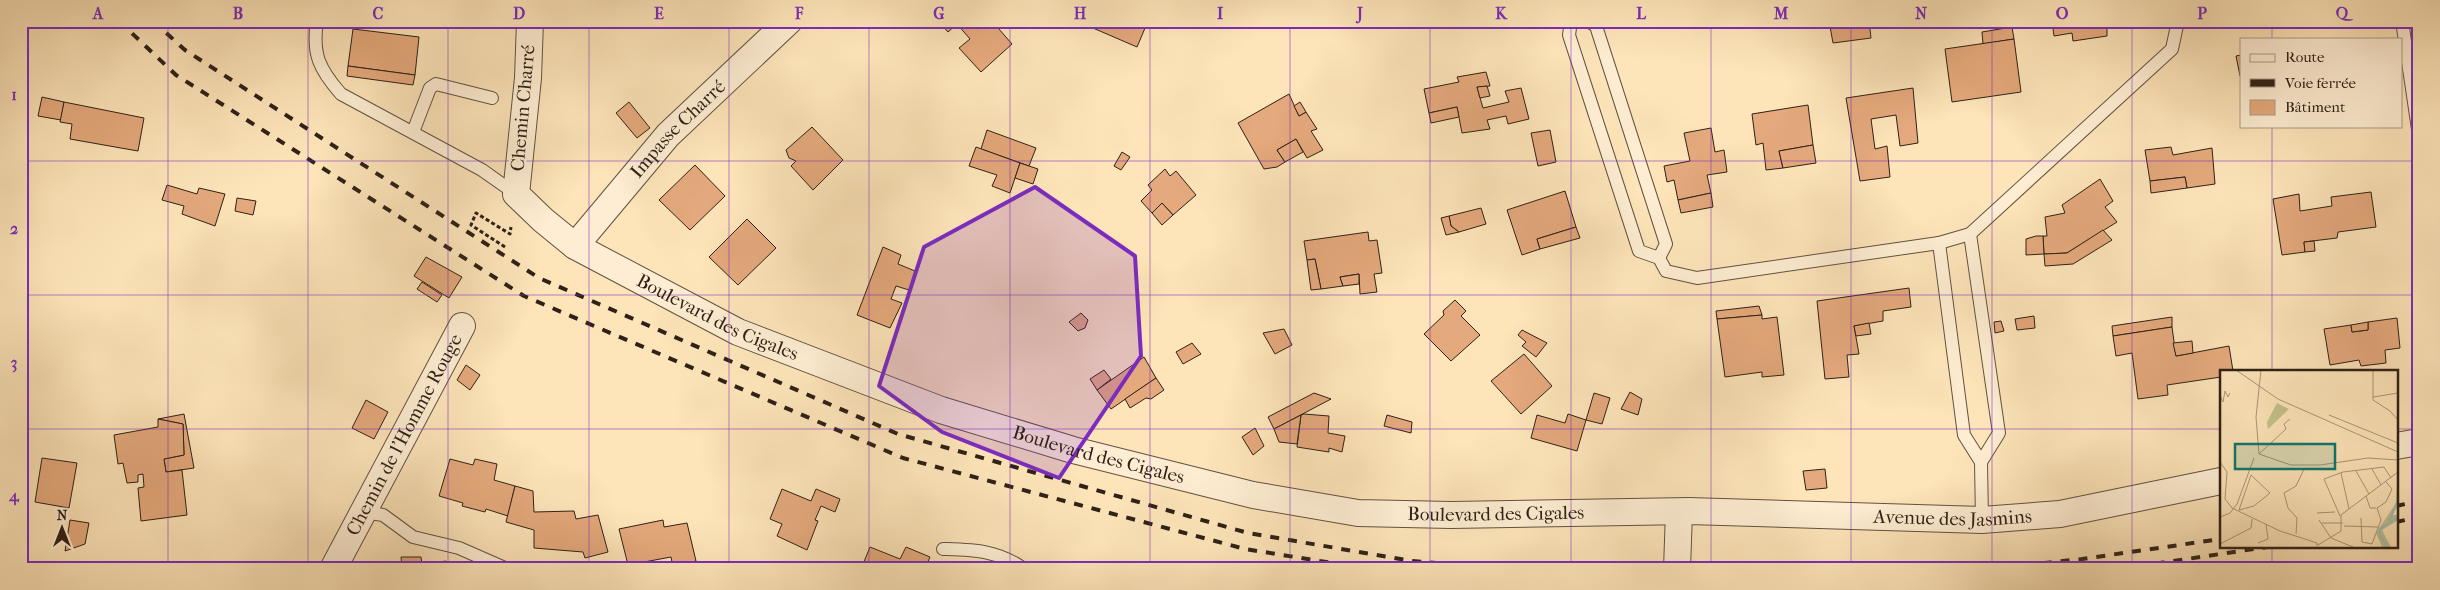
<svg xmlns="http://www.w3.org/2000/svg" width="2440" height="590" viewBox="0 0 2440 590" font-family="'IM FELL French Canon',serif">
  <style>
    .building { fill: #e4a97c; stroke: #2f2117 }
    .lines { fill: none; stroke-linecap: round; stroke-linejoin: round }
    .service-casing { stroke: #625240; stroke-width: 14 }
    .minor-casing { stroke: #625240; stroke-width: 28 }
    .path { stroke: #2f2117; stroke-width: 3; stroke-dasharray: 4 2.5; stroke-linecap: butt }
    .service { stroke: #feedd2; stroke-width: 12 }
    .minor { stroke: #feedd2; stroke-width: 26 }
    .rail { stroke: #2f2117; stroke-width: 4; stroke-dasharray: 9 9; stroke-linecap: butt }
    .marked { fill: #7b2cbf; fill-opacity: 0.2; stroke: #7b2cbf; stroke-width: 4; stroke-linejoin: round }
    .grid { fill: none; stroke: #7b2cbf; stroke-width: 1; stroke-opacity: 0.55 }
    .labels { text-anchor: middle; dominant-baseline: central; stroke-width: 5; stroke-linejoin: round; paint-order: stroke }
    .street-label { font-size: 19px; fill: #2f2117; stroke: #feedd2 }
    .inset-river { fill: none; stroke: #a1beb6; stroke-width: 2.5 }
    .inset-road { fill: none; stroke: #ab9678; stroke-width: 1 }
    .view { fill: #0f766e; fill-opacity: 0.15; stroke: #0f766e; stroke-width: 2.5 }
    .inset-edge { fill: none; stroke: #2f2117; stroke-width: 2.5 }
    .neatline { fill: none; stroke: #7b2cbf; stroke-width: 2 }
    .grid-label { font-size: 16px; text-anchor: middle; font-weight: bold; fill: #7b2cbf }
  </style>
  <rect width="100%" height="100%" fill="#fde4b9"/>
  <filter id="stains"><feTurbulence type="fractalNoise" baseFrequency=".004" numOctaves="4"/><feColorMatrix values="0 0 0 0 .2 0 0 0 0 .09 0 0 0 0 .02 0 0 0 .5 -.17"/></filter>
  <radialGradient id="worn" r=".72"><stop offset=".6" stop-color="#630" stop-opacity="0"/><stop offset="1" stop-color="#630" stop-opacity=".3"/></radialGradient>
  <!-- building -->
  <g class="building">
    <polygon points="938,21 992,21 1012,44 981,72 959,48 970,39 957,24 948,32"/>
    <polygon points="1088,21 1148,21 1137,47 1086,25"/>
    <polygon points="1829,21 1869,21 1871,38 1833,43"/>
    <polygon points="2052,21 2138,21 2107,26 2107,36 2073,41 2072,33 2054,36"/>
    <polygon points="2012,27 2014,39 1983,44 1982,32"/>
    <polygon points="353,29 419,37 415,75 348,66"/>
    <polygon points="2014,39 2021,92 1952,102 1945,49"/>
    <polygon points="2241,55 2241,76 2240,76 2236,56"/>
    <polygon points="348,66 415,75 413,85 347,76"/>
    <polygon points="1486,72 1490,86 1477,87 1483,108 1509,102 1505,91 1521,88 1529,119 1508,124 1506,116 1487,120 1490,129 1462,133 1457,107 1429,113 1424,89 1459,82 1457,77"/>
    <polygon points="1487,86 1490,96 1480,98 1477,87"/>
    <polygon points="1913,88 1918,143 1900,146 1896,115 1871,119 1875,149 1887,146 1890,177 1860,181 1846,98"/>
    <polygon points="1289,94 1299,116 1306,112 1317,129 1311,131 1323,150 1307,158 1296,139 1277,150 1285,162 1277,167 1264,169 1238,123"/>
    <polygon points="42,97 64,102 61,120 38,116"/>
    <polygon points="64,102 144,118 138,151 70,139 72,124 60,122"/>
    <polygon points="629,102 650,128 637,138 616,113"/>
    <polygon points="1300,102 1306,112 1299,116 1294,106"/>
    <polygon points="1808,105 1813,145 1779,151 1783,168 1766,170 1763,143 1756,145 1752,114"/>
    <polygon points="1457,107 1459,117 1431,123 1429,113"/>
    <polygon points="812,127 843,160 813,190 791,166 796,161 789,158 786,150"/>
    <polygon points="1711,128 1715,152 1724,150 1727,172 1707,175 1711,193 1678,200 1674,180 1667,182 1664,166 1690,161 1684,133"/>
    <polygon points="987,130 1036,148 1029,166 981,149"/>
    <polygon points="1550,130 1556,162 1538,166 1531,133"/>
    <polygon points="1296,139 1303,152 1285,162 1277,150"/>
    <polygon points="1813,145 1816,163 1783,168 1779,151"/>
    <polygon points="976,147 1020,163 1010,193 992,186 997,175 969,166"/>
    <polygon points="2171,147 2173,155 2212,148 2215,184 2187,188 2185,177 2150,181 2145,150"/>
    <polygon points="1122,152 1130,157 1121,170 1114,166"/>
    <polygon points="1020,163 1038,169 1033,184 1015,178"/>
    <polygon points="695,165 725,196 690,230 659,200"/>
    <polygon points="1165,169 1170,176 1176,171 1196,195 1173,215 1162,203 1152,213 1141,201 1152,190 1148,185"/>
    <polygon points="2185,177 2187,188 2151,193 2150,181"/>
    <polygon points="2100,179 2113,201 2105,207 2117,222 2067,253 2044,254 2043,236 2047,236 2045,217 2065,213 2062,205"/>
    <polygon points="167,185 197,194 199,188 225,194 215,226 182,214 184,206 162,200"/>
    <polygon points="1565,191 1576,227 1537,239 1540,249 1522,255 1507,210"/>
    <polygon points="2371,192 2376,227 2338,232 2337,238 2304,242 2305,252 2282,255 2273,199 2299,194 2300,211 2332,206 2331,197"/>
    <polygon points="1711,193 1713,207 1681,213 1678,200"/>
    <polygon points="237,198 256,201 253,215 235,211"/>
    <polygon points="1162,203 1173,215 1162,225 1152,213"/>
    <polygon points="1481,208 1486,224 1459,232 1451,226 1449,216"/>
    <polygon points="1449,216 1451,226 1459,232 1446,235 1441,218"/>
    <polygon points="747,219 776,248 738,285 709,257"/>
    <polygon points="1576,227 1580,238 1540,249 1537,239"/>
    <polygon points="2103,230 2112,240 2073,264 2045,266 2044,254 2067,253"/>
    <polygon points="1368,232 1369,241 1377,240 1382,273 1374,274 1377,292 1360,294 1359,274 1340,277 1343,286 1321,289 1315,259 1307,260 1304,241"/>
    <polygon points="2036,236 2043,236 2044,254 2026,255 2026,239"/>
    <polygon points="2314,241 2315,251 2305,252 2304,242"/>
    <polygon points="883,247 901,255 898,264 915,271 909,290 896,286 891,299 902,303 890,328 857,315"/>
    <polygon points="426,257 462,277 449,298 414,276"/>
    <polygon points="1315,259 1321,289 1311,290 1307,260"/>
    <polygon points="1359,274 1359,284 1343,286 1340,277"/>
    <polygon points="422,282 442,295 437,302 417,289"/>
    <polygon points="1909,288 1911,307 1883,311 1883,321 1854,326 1859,354 1847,355 1849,377 1825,379 1817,301"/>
    <polygon points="1455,300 1466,311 1461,316 1480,335 1451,361 1424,334 1444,315 1443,311"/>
    <polygon points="1759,306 1762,315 1717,319 1716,311"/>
    <polygon points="1081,313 1088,320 1085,328 1078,331 1069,322"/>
    <polygon points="1762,315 1762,319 1777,317 1784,375 1762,377 1762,372 1725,377 1717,319"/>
    <polygon points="2034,316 2035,328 2017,330 2015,319"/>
    <polygon points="2172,317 2172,327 2113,336 2112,326"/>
    <polygon points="2397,318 2400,348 2385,350 2386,363 2361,366 2359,360 2330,365 2324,329 2351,325 2352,332 2368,330 2368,322"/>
    <polygon points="2001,321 2004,331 1995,333 1994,322"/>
    <polygon points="2368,322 2368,330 2352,332 2351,325"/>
    <polygon points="1869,323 1871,334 1856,336 1854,326"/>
    <polygon points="2172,327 2176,356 2229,346 2233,371 2221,371 2221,377 2167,385 2168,395 2138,399 2132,353 2116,356 2113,336"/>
    <polygon points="1284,329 1292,345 1275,354 1263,333"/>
    <polygon points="1522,330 1547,343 1536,357 1522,346 1526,342 1518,335"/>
    <polygon points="2192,341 2193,353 2176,356 2173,343"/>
    <polygon points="1192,343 1201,354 1183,364 1176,352"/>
    <polygon points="1524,354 1552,386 1521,414 1491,381"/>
    <polygon points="1144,357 1156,378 1111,409 1097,390"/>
    <polygon points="466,365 480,375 470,390 457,380"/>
    <polygon points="1104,370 1111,379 1097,390 1090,379"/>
    <polygon points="1156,378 1164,390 1151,399 1146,398 1130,408 1125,399"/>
    <polygon points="1630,392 1642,399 1638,415 1621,409"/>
    <polygon points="1314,393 1331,399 1274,429 1268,417"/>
    <polygon points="1594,393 1610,398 1602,424 1586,420"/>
    <polygon points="366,400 388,412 374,439 352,428"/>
    <polygon points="184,414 194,468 166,472 164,459 184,455 183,424 158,419"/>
    <polygon points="1304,414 1329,416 1328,433 1345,436 1342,452 1329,448 1329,452 1297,447 1301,415"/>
    <polygon points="1568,414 1586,420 1577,451 1531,438 1537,415 1565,423"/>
    <polygon points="1301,415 1297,444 1279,442 1274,429"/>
    <polygon points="1387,415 1412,422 1411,433 1384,426"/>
    <polygon points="158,419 183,424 184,455 164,459 166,472 182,470 187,515 141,521 138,488 144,487 143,474 138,475 138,482 127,483 123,463 118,464 114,435 158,427"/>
    <polygon points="1255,428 1264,446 1253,455 1242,437"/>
    <polygon points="42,458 77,463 69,508 35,502"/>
    <polygon points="450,459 473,465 475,459 497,464 494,480 515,486 508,516 486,509 485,512 462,506 463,503 439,496"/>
    <polygon points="1825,469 1827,488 1806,490 1803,471"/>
    <polygon points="515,486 533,491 534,512 574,511 576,519 598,515 608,552 585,558 583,552 534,548 534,530 506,522"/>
    <polygon points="782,489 811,501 816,489 840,499 835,512 821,506 815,520 818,521 807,550 777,536 782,524 770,519"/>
    <polygon points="70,520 89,523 85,544 65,551"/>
    <polygon points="663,520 664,527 687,523 696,561 673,567 671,557 628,565 619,529"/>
    <polygon points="870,547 900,559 906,547 930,557 925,569 909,564 907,569 861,569"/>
    <polygon points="401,557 421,557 422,564 446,561 447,569 402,569"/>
    <polygon points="2419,562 2419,569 2407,569 2406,565"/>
  </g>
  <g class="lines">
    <!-- service casing -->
    <g class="service-casing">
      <g id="service">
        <path d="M 317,21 C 312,54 319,69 341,94 L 482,170 L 516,194"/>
        <polyline points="1571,21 1569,35 1639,251 1659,258 1666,271 1697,278 1939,243 1970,234 2172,49 2178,21"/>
        <polyline points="1588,21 1596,26 1666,244 1659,258"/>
        <polyline points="2402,21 2419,136"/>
        <polyline points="413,132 430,88 436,84 492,98"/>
        <polyline points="1970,234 1999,433 1981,462"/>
        <polyline points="1939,243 1964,435 1981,462 1982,520"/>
        <polyline points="364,512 383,515 413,537 459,548 507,569"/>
        <path d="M 943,549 C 975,550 997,550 1024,569"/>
      </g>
    </g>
    <!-- minor casing -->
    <g class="minor-casing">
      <g id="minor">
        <path id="s1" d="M 530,21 L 528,78 L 516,194 L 543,220 L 575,246 L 738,332 L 941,410 L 1073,450 L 1253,495 L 1358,513 L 1451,515 L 1689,511 L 1982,520 L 2060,514 L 2221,481"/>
        <path id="s2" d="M 575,246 L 668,135 L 789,21"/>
        <polyline points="2396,446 2419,442"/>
        <path id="s3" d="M 333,569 L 462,326"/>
        <polyline points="1677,569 1679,512"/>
      </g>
    </g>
    <!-- path -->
    <polyline class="path" points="505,247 471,225 476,213 510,234 511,227"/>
    <!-- service -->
    <use href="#service" class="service"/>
    <!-- minor -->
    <use href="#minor" class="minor"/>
    <!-- rail -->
    <g class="rail">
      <polyline points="119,21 176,75 524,296 903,458 1245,549 1370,569"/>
      <polyline points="153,21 185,50 539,278 898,434 1248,533 1412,561 1513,569"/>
      <polyline points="2396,506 2419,501"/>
      <polyline points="2396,522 2419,517"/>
      <polyline points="1989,569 2082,559 2221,539"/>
      <polyline points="2120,569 2274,546"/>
    </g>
  </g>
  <!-- marked area -->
  <path class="marked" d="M 1035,187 L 1135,256 L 1141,356 L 1059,478 L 942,432 L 879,386 L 924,247 Z"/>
  <!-- grid -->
  <path class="grid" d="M 168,21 L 168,569M 308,21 L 308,569M 448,21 L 448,569M 589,21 L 589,569M 729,21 L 729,569M 869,21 L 869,569M 1010,21 L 1010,569M 1150,21 L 1150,569M 1290,21 L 1290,569M 1430,21 L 1430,569M 1571,21 L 1571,569M 1711,21 L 1711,569M 1851,21 L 1851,569M 1992,21 L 1992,569M 2132,21 L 2132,569M 2272,21 L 2272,39M 2272,126 L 2272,371M 21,161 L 2419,161M 21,295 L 2419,295M 21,429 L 2221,429M 2396,429 L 2419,429M 2272,546 L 2272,569"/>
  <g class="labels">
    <!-- street labels -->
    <g class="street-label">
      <text transform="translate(523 108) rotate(-85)">Chemin Charré</text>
      <text stroke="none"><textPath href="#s2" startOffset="156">Impasse Charré</textPath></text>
      <text stroke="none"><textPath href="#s1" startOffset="412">Boulevard des Cigales</textPath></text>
      <text stroke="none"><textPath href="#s3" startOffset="152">Chemin de l'Homme Rouge</textPath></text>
      <text stroke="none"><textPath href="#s1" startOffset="818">Boulevard des Cigales</textPath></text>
      <text stroke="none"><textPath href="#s1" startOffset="1222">Boulevard des Cigales</textPath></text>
      <text stroke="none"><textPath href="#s1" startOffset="1679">Avenue des Jasmins</textPath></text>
    </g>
  </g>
  <!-- overview -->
  <g transform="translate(2220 370)">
    <rect width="178" height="178" fill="#fde4b9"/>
    <path d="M 57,33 L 69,39 L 48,59 L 47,52 ZM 177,110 L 177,134 L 172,145 L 177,145 L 177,151 L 162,160 L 171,177 L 162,177 L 156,163 L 176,133 Z" fill="#c5c28b"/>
    <path class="inset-river" d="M 169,151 L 178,131M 168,177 L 160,166 L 160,159 L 178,147"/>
    <path class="inset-road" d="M 16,0 L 58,29 L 178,82M 41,0 L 36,47 L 39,84 L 71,95 L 100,95 L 148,88 L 178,90M 153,0 L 153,30 L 170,41 L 178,50M 0,25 L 3,32 L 5,21 L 8,27 L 10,23M 153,27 L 178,23M 109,45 L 178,73M 39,84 L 66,59 L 64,54 L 70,49M 0,92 L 7,102 L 5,129 L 12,138 L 60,161 L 97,173 L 97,176M 152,99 L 161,115M 136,101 L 149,124M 121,103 L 129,139M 31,105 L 50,123 L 34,136 L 19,140 ZM 146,126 L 150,138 L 156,138M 157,138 L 166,132 L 172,119 L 166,112M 97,143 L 115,142M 120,146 L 104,109 L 123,102 L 164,97 L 171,108M 0,147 L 10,143 L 17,134 L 34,88M 141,148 L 142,172 L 152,174 L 161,150 L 157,138M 99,150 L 111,168 L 133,177M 102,153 L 123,153M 124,156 L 158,157M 76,164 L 77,148 L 68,138 L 64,123 L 76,116 L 84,99M 38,173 L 48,169 L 46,154M 0,174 L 31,158 L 32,149M 98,175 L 121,161 L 121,145 L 178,102"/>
    <path class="view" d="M 15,74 L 115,74 L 115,99 L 15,99 Z"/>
    <rect width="178" height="178" class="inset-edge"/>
  </g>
  <!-- margin -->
  <rect width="2440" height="590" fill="none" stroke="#fde4b9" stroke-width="55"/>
  <!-- legend -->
  <rect x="2240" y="38" width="162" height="90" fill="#feedd2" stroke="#ab9b87"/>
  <rect x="2250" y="54" width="25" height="8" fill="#feedd2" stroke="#ab9b87"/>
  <text x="2285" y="62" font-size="15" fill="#2f2117">Route</text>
  <rect x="2250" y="79" width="25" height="8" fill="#2f2117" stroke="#ab9b87"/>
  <text x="2285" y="88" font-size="15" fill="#2f2117">Voie ferrée</text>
  <rect x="2250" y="100" width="25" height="15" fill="#e4a97c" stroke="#ab9b87"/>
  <text x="2285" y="112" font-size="15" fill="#2f2117">Bâtiment</text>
  <!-- north arrow -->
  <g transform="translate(62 528)" stroke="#feedd2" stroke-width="4" paint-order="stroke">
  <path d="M0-4L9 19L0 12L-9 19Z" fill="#2f2117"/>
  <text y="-8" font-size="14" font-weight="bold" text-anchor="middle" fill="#2f2117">N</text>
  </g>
  <rect x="28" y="28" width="2384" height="534" class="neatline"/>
  <g class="grid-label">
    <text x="98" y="19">A</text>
    <text x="238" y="19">B</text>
    <text x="378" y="19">C</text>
    <text x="519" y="19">D</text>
    <text x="659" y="19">E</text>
    <text x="799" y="19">F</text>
    <text x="939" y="19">G</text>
    <text x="1080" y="19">H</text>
    <text x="1220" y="19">I</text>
    <text x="1360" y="19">J</text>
    <text x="1501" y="19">K</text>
    <text x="1641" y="19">L</text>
    <text x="1781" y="19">M</text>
    <text x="1921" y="19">N</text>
    <text x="2062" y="19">O</text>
    <text x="2202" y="19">P</text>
    <text x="2342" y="19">Q</text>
    <text x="14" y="100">1</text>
    <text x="14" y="234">2</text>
    <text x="14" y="368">3</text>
    <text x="14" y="501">4</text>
  </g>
  <rect width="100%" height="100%" filter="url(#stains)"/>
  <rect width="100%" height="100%" fill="url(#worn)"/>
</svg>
